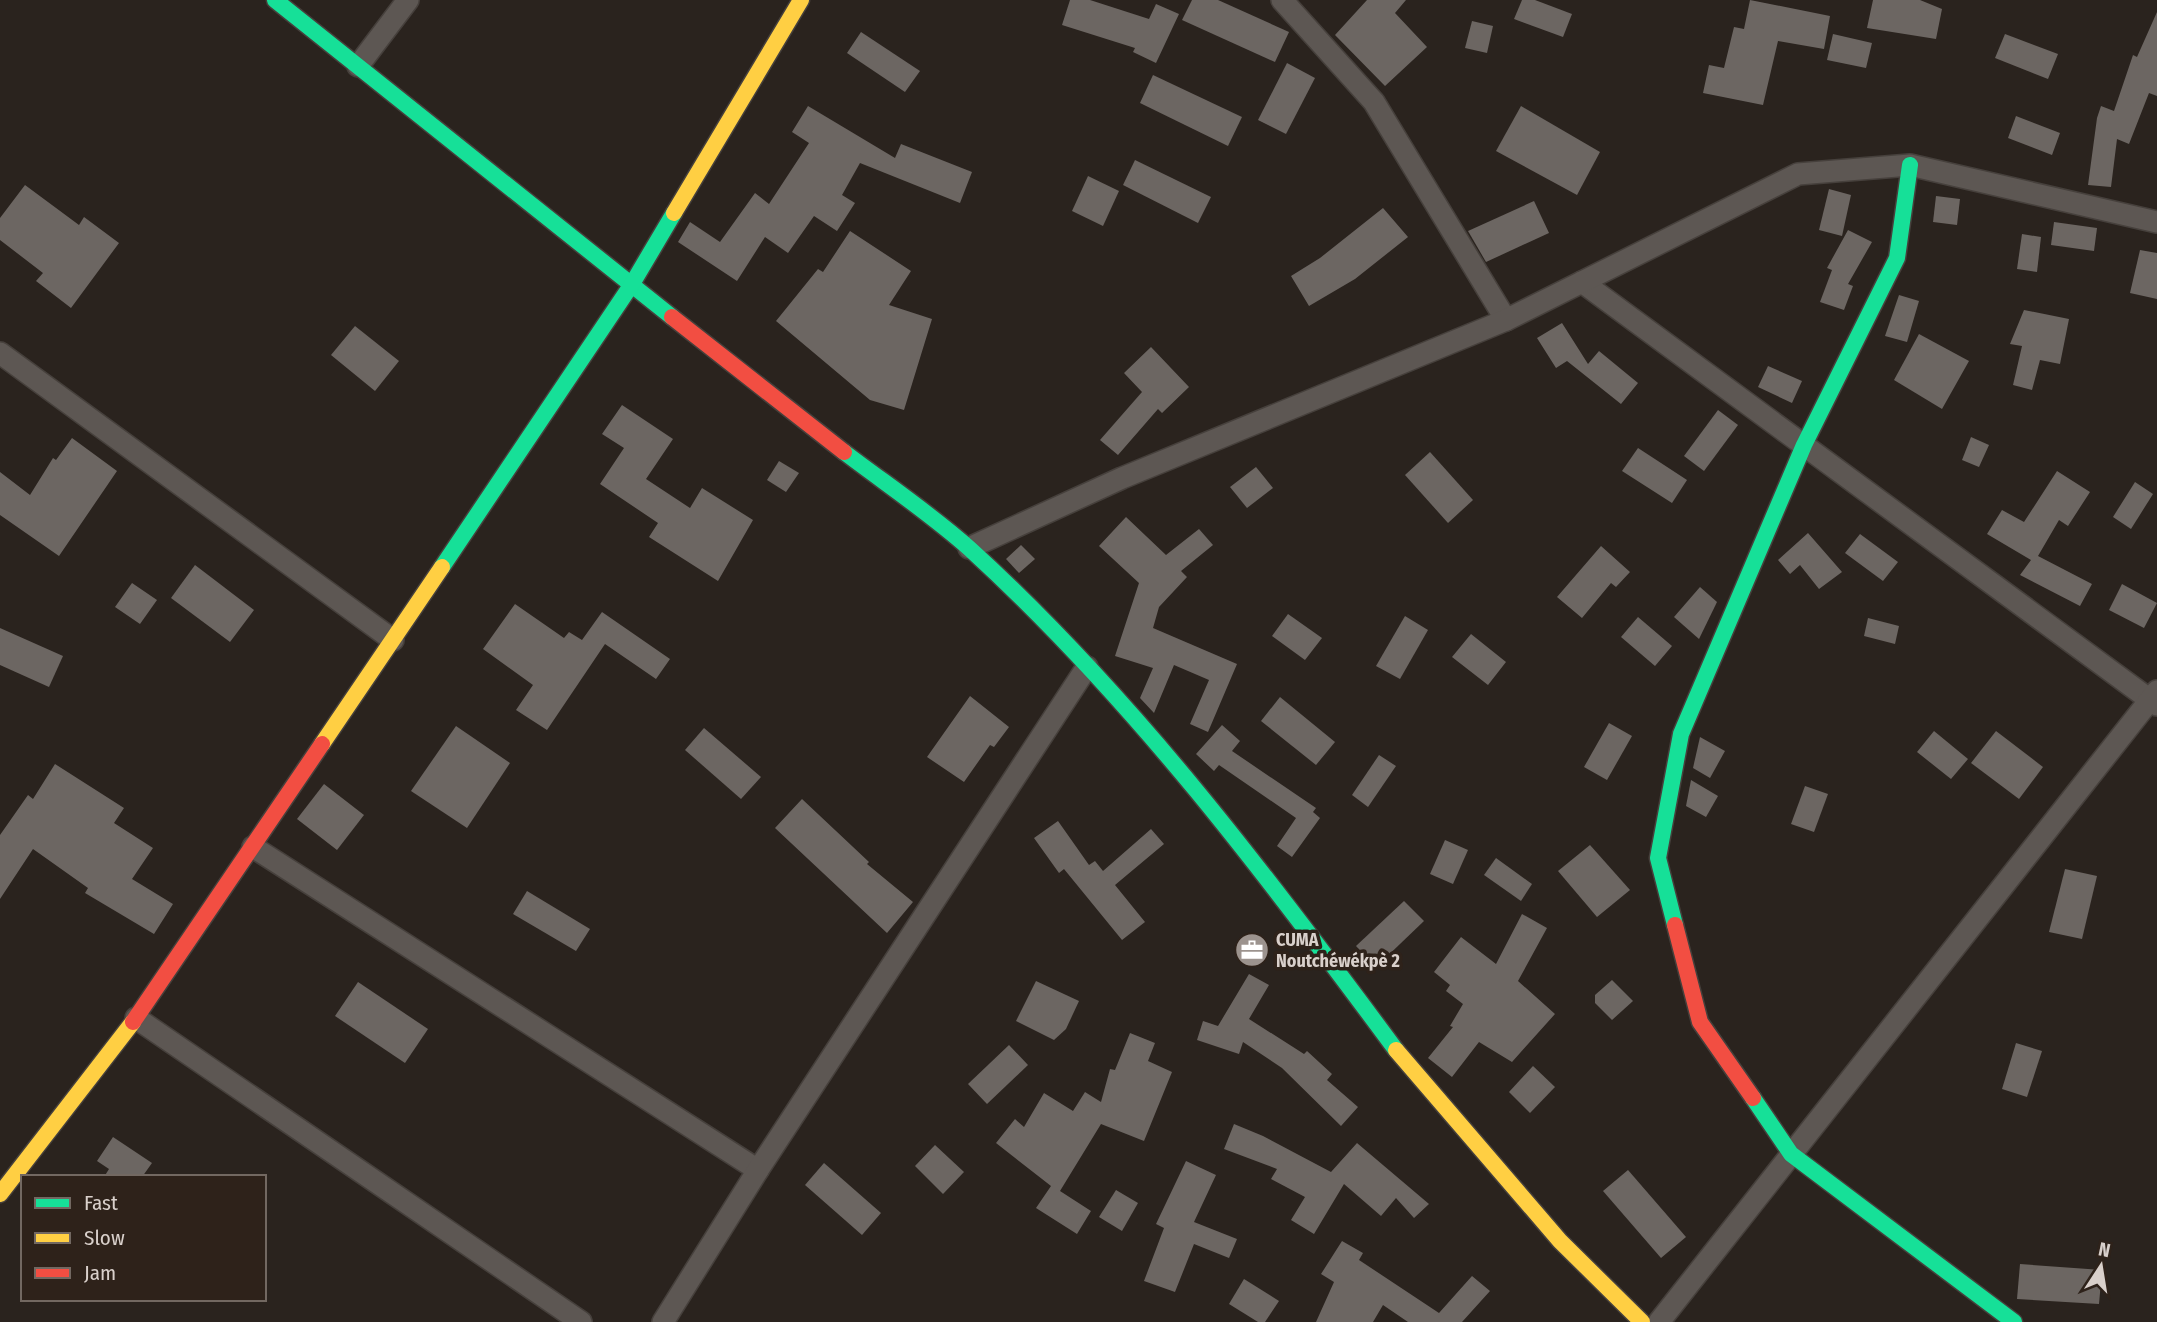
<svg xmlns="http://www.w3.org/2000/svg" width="2157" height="1322" viewBox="0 0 2157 1322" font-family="'Fira Sans Condensed',sans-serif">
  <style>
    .building { fill: #6c6662 }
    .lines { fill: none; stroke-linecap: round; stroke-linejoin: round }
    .street-casing { stroke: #46403c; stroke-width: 24 }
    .fast-casing { stroke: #46403c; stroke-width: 19 }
    .slow-casing { stroke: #46403c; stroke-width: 19 }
    .jam-casing { stroke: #46403c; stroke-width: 19 }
    .street { stroke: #5d5753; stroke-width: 21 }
    .fast { stroke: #16e098; stroke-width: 16 }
    .slow { stroke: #ffcf43; stroke-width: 16 }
    .jam { stroke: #f24e42; stroke-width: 16 }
    .labels { text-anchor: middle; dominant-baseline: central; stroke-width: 7; stroke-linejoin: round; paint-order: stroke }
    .poi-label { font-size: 18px; font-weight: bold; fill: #d9d0cb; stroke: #2e221a; text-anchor: start }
  </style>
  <rect width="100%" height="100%" fill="#2a231e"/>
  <!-- building -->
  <g class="building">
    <polygon points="1070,0 1090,0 1149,19 1156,4 1179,14 1156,63 1133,52 1135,48 1062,25"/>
    <polygon points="1192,0 1218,0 1289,32 1275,62 1182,20"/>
    <polygon points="1367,0 1406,0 1395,13 1427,47 1385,86 1335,35"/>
    <polygon points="1522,0 1535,0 1572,14 1563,37 1514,19"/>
    <polygon points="1750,0 1830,16 1824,49 1778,41 1763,105 1703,93 1709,65 1724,68 1734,27 1744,29"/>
    <polygon points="1873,0 1920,0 1942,9 1936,39 1867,28"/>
    <polygon points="2157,12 2157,96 2149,93 2129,144 2117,139 2111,187 2088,185 2097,118 2101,106 2114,111 2133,55 2137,57"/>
    <polygon points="1472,21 1493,26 1487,53 1465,48"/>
    <polygon points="861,32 920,71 905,92 847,53"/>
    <polygon points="1833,34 1872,43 1866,68 1827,60"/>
    <polygon points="2005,34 2058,54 2048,79 1995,58"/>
    <polygon points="1287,63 1315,78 1286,134 1258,120"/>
    <polygon points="1153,75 1242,117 1228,146 1140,103"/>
    <polygon points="808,106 895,158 901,144 972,172 960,203 860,163 842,195 855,203 837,231 814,216 788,253 765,237 737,281 678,242 690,222 720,242 755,193 769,204 809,143 792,132"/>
    <polygon points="1521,106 1600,152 1577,195 1496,151"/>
    <polygon points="2016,116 2060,133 2052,155 2008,138"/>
    <polygon points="1135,160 1211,197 1198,223 1123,185"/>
    <polygon points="1088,176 1119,191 1103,226 1072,211"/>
    <polygon points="25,185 79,225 84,217 119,243 71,308 36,281 43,273 0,240 0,218"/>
    <polygon points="1829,189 1851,195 1842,236 1819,230"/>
    <polygon points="1936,196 1960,199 1957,225 1933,222"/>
    <polygon points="1534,201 1549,233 1486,262 1468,231"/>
    <polygon points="1383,208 1408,237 1355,279 1309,306 1291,276 1320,258"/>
    <polygon points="2054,222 2097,228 2094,251 2051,245"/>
    <polygon points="1848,230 1872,242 1848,284 1853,286 1844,310 1820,302 1832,270 1827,268"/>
    <polygon points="850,231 911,271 889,305 932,319 904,410 870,400 776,321 818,269 823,272"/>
    <polygon points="2022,234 2041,237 2037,272 2017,269"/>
    <polygon points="2140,250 2157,253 2157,299 2130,293"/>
    <polygon points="1899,295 1919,301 1907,342 1885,336"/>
    <polygon points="2024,310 2069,319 2060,364 2040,360 2032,390 2013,385 2022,346 2010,344"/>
    <polygon points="1562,323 1588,364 1599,351 1638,383 1621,404 1567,361 1556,368 1537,338"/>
    <polygon points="355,326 399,361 375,391 331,355"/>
    <polygon points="1919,334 1969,361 1942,409 1894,380"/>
    <polygon points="1151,347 1189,387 1162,413 1158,409 1118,455 1100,440 1142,392 1124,373"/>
    <polygon points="1768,366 1802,381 1792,403 1758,387"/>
    <polygon points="622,405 673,439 646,479 690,508 702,488 753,520 718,581 649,537 658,523 600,484 624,448 602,434"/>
    <polygon points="1718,410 1738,425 1704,471 1684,456"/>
    <polygon points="1971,437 1989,445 1979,467 1962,460"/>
    <polygon points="72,438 117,471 59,556 0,515 0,472 30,495 53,458 56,460"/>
    <polygon points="1638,448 1687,480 1672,503 1622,471"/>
    <polygon points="1430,452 1473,500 1448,523 1405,475"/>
    <polygon points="779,461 799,473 786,492 767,480"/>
    <polygon points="1256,467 1273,488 1247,508 1230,487"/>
    <polygon points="2057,471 2090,492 2068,526 2059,520 2038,556 2092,584 2080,606 2020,575 2031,560 1987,534 2002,510 2024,522"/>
    <polygon points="2135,482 2153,494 2131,529 2113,517"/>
    <polygon points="1126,517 1166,555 1199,529 1213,545 1181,571 1187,577 1159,607 1153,628 1237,664 1208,732 1190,724 1209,680 1174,665 1154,713 1140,698 1153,668 1115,656 1139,583 1099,546"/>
    <polygon points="1808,533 1842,572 1819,589 1800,565 1790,574 1778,560"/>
    <polygon points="1860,534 1898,562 1883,581 1845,553"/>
    <polygon points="1021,545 1035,559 1019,573 1006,559"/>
    <polygon points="1601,546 1630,572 1616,587 1611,583 1582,618 1557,597"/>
    <polygon points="195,565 254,610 230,642 171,598"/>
    <polygon points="132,583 157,600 140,624 115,607"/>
    <polygon points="2122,584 2157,603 2144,628 2109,610"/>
    <polygon points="1700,587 1717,602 1699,639 1674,617"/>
    <polygon points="515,604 564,638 569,632 582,640 602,612 670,659 656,679 605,644 547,730 516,710 533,685 483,649"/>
    <polygon points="1288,614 1322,638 1305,660 1272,636"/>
    <polygon points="1405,616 1428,630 1400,679 1376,666"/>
    <polygon points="1638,617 1672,646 1655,666 1621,637"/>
    <polygon points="1868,618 1899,626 1895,644 1864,636"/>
    <polygon points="0,628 63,656 49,687 0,665"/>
    <polygon points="1471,634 1506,662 1488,685 1452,657"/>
    <polygon points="970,696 1009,727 994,747 990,745 964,782 927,757"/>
    <polygon points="1280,697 1335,742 1316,765 1261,721"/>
    <polygon points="1609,723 1632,736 1607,780 1584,767"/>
    <polygon points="1222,725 1240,741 1232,751 1316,808 1313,812 1320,818 1292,857 1277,846 1296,818 1219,765 1214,771 1196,754"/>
    <polygon points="456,726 510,763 467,828 411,791"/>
    <polygon points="704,728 761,777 741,799 685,750"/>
    <polygon points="1934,731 1968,759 1951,779 1917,752"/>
    <polygon points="1996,731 2043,767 2019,799 1971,763"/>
    <polygon points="1700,737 1725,751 1710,778 1693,768"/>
    <polygon points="1379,755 1396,766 1368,807 1352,795"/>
    <polygon points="55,764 124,808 114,823 153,848 132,879 173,904 154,934 85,893 88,888 33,849 0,899 0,835 28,795 33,799"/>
    <polygon points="1691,780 1718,796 1706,817 1686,806"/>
    <polygon points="324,784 364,815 337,850 297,819"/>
    <polygon points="1805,786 1828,794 1814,832 1791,824"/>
    <polygon points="802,799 869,862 867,864 913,902 887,933 775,828"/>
    <polygon points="1058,821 1089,865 1095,861 1103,871 1151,829 1164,844 1115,885 1145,922 1122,940 1064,869 1059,873 1034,838"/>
    <polygon points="1445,840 1468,850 1453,884 1430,874"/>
    <polygon points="1590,845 1630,890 1597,917 1558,871"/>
    <polygon points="1496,858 1532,884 1521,901 1484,875"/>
    <polygon points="2065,869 2097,876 2082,939 2049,932"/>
    <polygon points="527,891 590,929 576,951 513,914"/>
    <polygon points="1404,901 1424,921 1376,967 1356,946"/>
    <polygon points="1522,914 1547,928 1518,981 1555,1014 1512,1062 1479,1042 1452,1077 1428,1058 1453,1027 1450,1026 1463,1004 1446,991 1450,985 1434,972 1461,937 1496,964"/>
    <polygon points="1249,974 1269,985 1249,1019 1304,1054 1307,1051 1332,1074 1327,1080 1358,1107 1341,1126 1282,1068 1243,1042 1239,1054 1197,1040 1203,1021 1218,1026"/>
    <polygon points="1612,980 1633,1001 1612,1020 1595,1003 1595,995"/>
    <polygon points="1036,981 1079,1001 1066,1029 1054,1040 1016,1021"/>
    <polygon points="358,982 428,1029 405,1063 335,1016"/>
    <polygon points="1130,1033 1155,1043 1148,1061 1172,1072 1144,1141 1101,1124 1060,1191 1091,1211 1077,1234 1036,1208 1051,1186 996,1143 1015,1119 1024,1127 1044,1093 1073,1111 1085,1092 1101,1102 1110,1069 1115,1070"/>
    <polygon points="2016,1043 2042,1051 2027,1097 2002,1089"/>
    <polygon points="1009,1045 1028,1065 987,1104 968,1084"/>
    <polygon points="1533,1066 1555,1087 1530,1113 1509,1092"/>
    <polygon points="1234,1124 1263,1136 1331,1172 1357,1143 1429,1204 1414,1218 1396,1198 1381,1216 1344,1184 1314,1234 1291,1220 1305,1197 1271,1179 1277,1169 1224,1149"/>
    <polygon points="113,1137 152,1163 142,1177 104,1177 109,1169 97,1161"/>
    <polygon points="935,1145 964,1172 943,1194 915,1166"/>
    <polygon points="1186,1161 1216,1175 1194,1222 1237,1239 1229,1258 1194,1244 1175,1292 1144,1281 1164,1228 1156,1224"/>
    <polygon points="824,1163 881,1213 862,1235 805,1185"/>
    <polygon points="1628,1170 1686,1237 1661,1258 1603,1191"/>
    <polygon points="1116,1190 1138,1203 1122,1231 1099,1217"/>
    <polygon points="1342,1241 1363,1253 1359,1260 1439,1313 1472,1276 1490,1291 1462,1322 1408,1322 1383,1305 1373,1322 1316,1322 1334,1282 1321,1274"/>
    <polygon points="2020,1264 2102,1270 2099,1304 2017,1299"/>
    <polygon points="1244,1279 1279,1301 1265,1322 1258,1322 1229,1304"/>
  </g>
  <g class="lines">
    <!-- street casing -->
    <g class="street-casing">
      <g id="street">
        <polyline points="1282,0 1374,102 1506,320"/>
        <polyline points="358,66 408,0"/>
        <polyline points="1582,282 2157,705"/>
        <polyline points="0,353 393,640"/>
        <polyline points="969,548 1122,478 1506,320 1798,174 1910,165 2157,222"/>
        <polyline points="253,847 758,1170"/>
        <polyline points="136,1018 581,1322"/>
        <polyline points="663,1322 758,1170 1087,667"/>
        <polyline points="1659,1322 2157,691"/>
      </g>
    </g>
    <!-- fast casing -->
    <g class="fast-casing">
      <g id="fast">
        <polyline points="275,0 672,317"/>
        <path d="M 844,452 C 886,484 931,514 970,549 C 1133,698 1265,873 1396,1050"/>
        <polyline points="442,567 632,284 674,213"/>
        <polyline points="1675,925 1658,858 1681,734 1804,445 1897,258 1910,165"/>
        <polyline points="1753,1098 1791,1154 2014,1322"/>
      </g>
    </g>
    <!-- slow casing -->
    <g class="slow-casing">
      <g id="slow">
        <polyline points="674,213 801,0"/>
        <polyline points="322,744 442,567"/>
        <polyline points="1396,1050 1560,1241 1642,1322"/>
        <polyline points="0,1194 133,1022"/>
      </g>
    </g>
    <!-- jam casing -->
    <g class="jam-casing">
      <g id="jam">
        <polyline points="672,317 844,452"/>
        <polyline points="1675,925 1700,1022 1753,1098"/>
        <polyline points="133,1022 322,744"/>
      </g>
    </g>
    <!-- street -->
    <use href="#street" class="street"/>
    <!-- fast -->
    <use href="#fast" class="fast"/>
    <!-- slow -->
    <use href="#slow" class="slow"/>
    <!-- jam -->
    <use href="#jam" class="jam"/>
  </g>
  <!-- icons -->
  <defs>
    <g id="office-disc" transform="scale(1.75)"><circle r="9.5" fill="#9c938e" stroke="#2e221a"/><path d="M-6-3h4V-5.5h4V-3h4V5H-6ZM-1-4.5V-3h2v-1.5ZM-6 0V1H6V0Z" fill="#fff"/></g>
  </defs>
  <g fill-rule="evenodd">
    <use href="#office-disc" x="1252" y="950"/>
  </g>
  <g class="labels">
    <!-- poi labels -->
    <g class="poi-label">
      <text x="1276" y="940">CUMA<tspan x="1276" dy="21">Noutchéwékpè 2</tspan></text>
    </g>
  </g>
  <!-- legend -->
  <rect x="21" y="1175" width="245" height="126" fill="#2e221a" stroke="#726861" stroke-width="2"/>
  <rect x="35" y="1198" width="35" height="10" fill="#16e098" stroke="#726861" stroke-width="2"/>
  <text x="84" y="1210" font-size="21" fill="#d9d0cb">Fast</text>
  <rect x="35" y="1233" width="35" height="10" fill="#ffcf43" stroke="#726861" stroke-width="2"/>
  <text x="84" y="1245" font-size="21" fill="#d9d0cb">Slow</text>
  <rect x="35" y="1268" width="35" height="10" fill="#f24e42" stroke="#726861" stroke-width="2"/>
  <text x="84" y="1280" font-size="21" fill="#d9d0cb">Jam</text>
  <!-- north arrow -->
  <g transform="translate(2101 1266) rotate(12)" stroke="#2e221a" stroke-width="5" paint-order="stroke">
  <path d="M0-5L12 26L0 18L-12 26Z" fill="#d9d0cb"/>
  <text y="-10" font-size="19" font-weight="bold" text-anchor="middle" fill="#d9d0cb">N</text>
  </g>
</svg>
